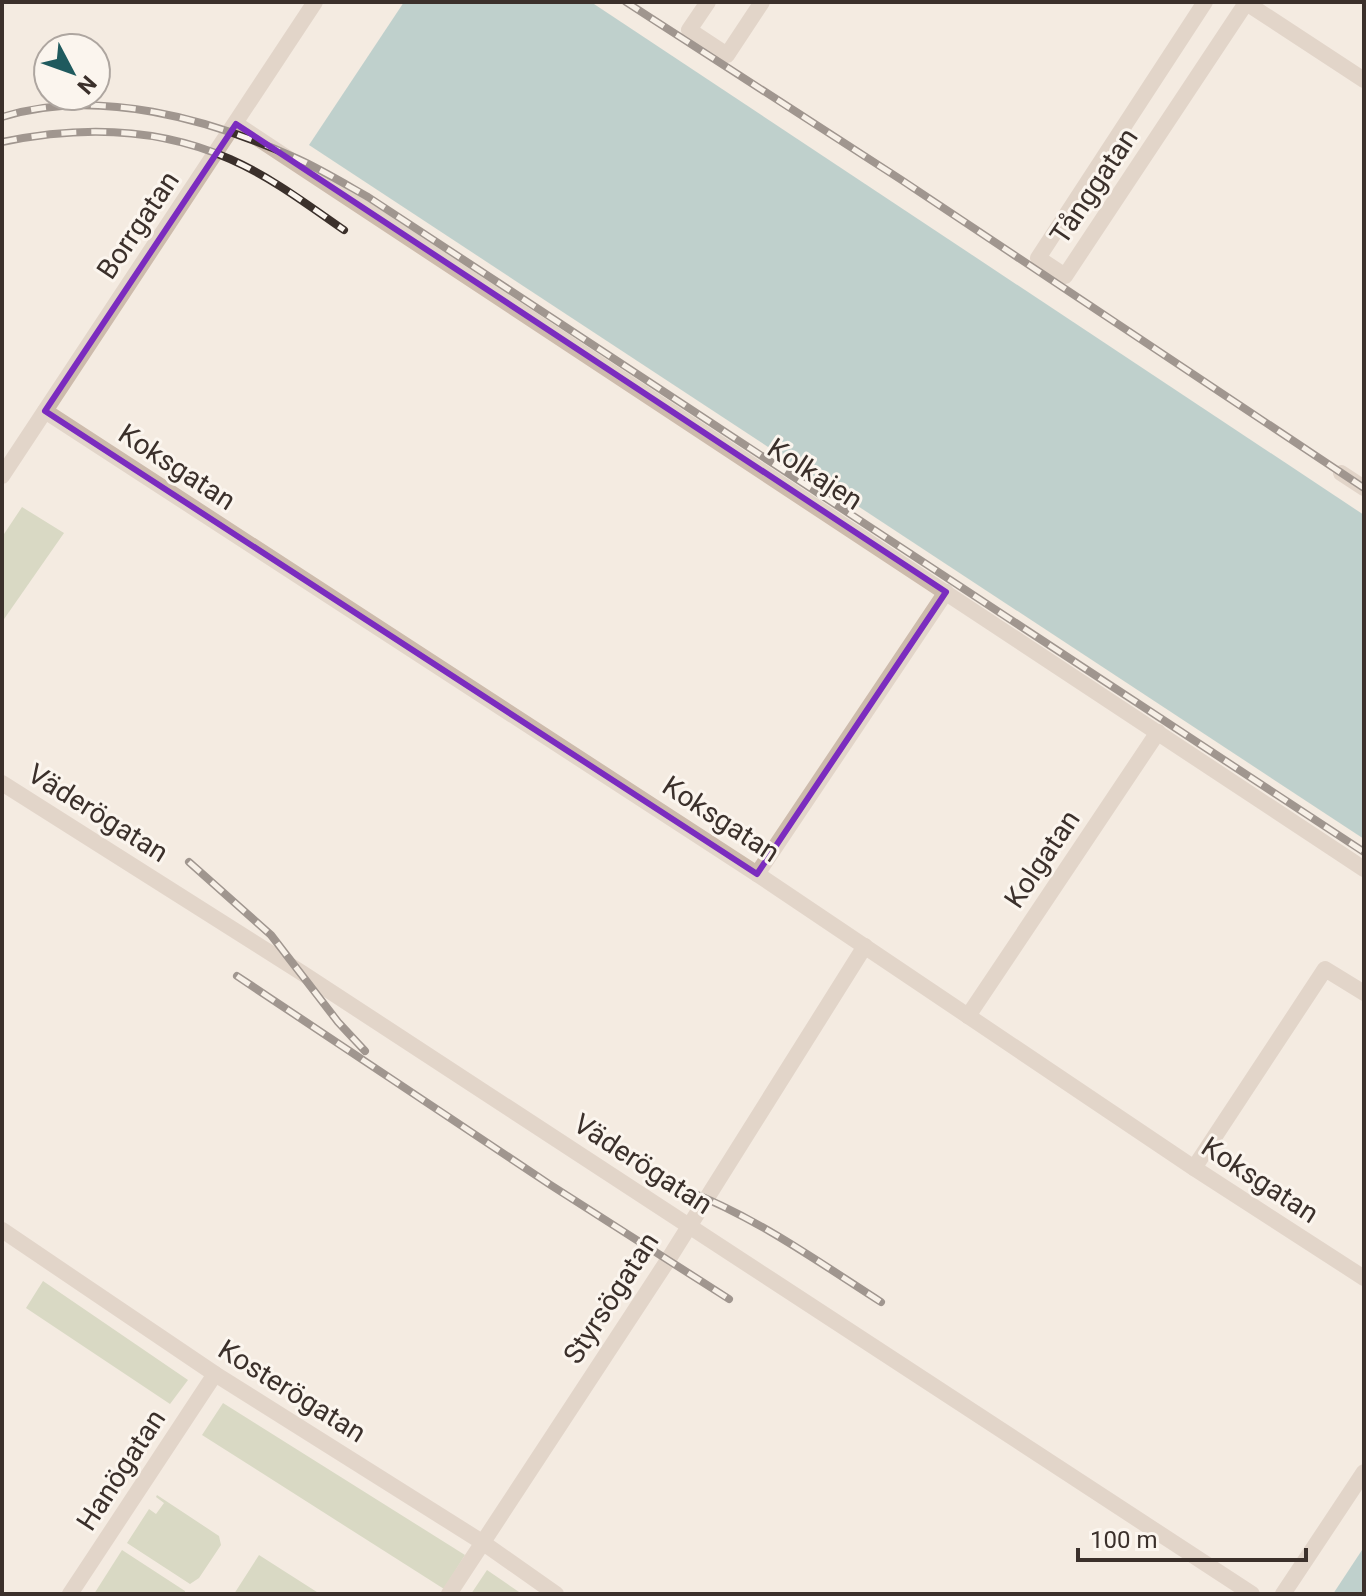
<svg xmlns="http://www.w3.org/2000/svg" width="1366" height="1596" viewBox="0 0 1366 1596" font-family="Roboto,sans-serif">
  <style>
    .grass { fill: #b8c4a0 }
    .water { fill: #7fb0b2 }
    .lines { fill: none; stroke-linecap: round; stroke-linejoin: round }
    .street { stroke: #cdbbac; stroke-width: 16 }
    .rail-casing { stroke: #3b302b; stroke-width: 8 }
    .rail { stroke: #fbf5ee; stroke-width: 5; stroke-dasharray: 15; stroke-linecap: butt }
    .marked { fill: none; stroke: #7b2cbf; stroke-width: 6; stroke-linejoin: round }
    .labels { text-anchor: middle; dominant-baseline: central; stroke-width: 6; stroke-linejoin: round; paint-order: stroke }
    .street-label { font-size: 28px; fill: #3b302b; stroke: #fbf5ee }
  </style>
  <rect width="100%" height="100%" fill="#f4ebe1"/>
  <!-- grass -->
  <g class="grass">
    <polygon points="22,507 64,533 2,622 2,537"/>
    <polygon points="43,1281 188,1380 170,1404 26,1308"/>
    <polygon points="223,1403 465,1555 444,1589 202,1435"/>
    <polygon points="157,1495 219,1536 221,1545 199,1578 190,1584 127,1543 149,1509 156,1514 164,1503 156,1497"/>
    <polygon points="122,1550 185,1591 185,1594 94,1594"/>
    <polygon points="259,1555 320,1594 234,1594"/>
    <polygon points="487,1570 522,1594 471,1594"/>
  </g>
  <!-- water -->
  <g class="water">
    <polygon points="404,2 591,2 1364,515 1364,839 309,145"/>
    <polygon points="1364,1547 1364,1594 1333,1594"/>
  </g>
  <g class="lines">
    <!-- street -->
    <g class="street">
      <polyline points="708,2 689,30 727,55 762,2"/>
      <polyline points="1205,2 1038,258 1065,276 1246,3"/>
      <polyline points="1245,2 1364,80"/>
      <polyline points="236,124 1364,869"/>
      <polyline points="45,411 757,874 1194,1168 1364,1278"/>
      <polyline points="1341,473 1364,488"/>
      <polyline points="2,476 315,2"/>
      <polyline points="2,783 302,973 1252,1594"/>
      <polyline points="757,874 946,592"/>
      <polyline points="968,1016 1158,732"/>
      <polyline points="1194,1168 1325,969 1364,993"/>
      <polyline points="2,1230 215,1374 482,1542 556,1594"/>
      <polyline points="70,1594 215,1374"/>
      <polyline points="449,1594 668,1260 865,946"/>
      <polyline points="1283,1594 1364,1472"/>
    </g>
    <!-- rail casing -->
    <g class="rail-casing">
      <g id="rail">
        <polyline points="626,2 900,179 1364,488"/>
        <path d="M 2,117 C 97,87 210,119 298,159 C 322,170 345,184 368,197 L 1364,852"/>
        <path d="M 2,142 C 78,126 158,127 230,159 C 271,177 308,205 344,230"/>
        <polyline points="189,862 271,935 338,1022 365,1051"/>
        <polyline points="237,976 549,1184 729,1299"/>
        <path d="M 685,1190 C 756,1217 817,1261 881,1302"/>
      </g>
    </g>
    <!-- rail -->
    <use href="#rail" class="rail"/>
  </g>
  <!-- marked area -->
  <path d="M0 0H1366V1596H0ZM 236,124 L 946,592 L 757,874 L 45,411 Z" fill="#f4ebe1" fill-opacity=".55" fill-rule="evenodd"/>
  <path class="marked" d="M 236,124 L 946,592 L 757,874 L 45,411 Z"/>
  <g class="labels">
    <!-- street labels -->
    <g class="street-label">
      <text transform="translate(1094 186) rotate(-56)">Tånggatan</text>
      <text transform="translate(138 225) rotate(-56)">Borrgatan</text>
      <text transform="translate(177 467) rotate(33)">Koksgatan</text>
      <text transform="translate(815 474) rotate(33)">Kolkajen</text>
      <text transform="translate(98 813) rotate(32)">Väderögatan</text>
      <text transform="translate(721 819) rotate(33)">Koksgatan</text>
      <text transform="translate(1042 859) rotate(-56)">Kolgatan</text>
      <text transform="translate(643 1164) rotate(33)">Väderögatan</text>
      <text transform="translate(1260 1180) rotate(33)">Koksgatan</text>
      <text transform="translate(611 1298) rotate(-57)">Styrsögatan</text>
      <text transform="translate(292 1391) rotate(32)">Kosterögatan</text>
      <text transform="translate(121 1470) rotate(-57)">Hanögatan</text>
    </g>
  </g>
  <!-- border -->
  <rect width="1366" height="1596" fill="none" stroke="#3b302b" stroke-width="8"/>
  <!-- north arrow -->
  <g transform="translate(72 72) rotate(131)"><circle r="38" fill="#fbf5ee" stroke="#aea6a0" stroke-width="2"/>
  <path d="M0-6L14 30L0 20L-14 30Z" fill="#1f5a5e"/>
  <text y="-12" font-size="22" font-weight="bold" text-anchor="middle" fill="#3b302b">N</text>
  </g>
  <!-- scale -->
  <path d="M1078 1548v12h228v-12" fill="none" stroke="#3b302b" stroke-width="4"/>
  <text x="1090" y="1548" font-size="24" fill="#3b302b" stroke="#fbf5ee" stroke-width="6" paint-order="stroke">100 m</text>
</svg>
